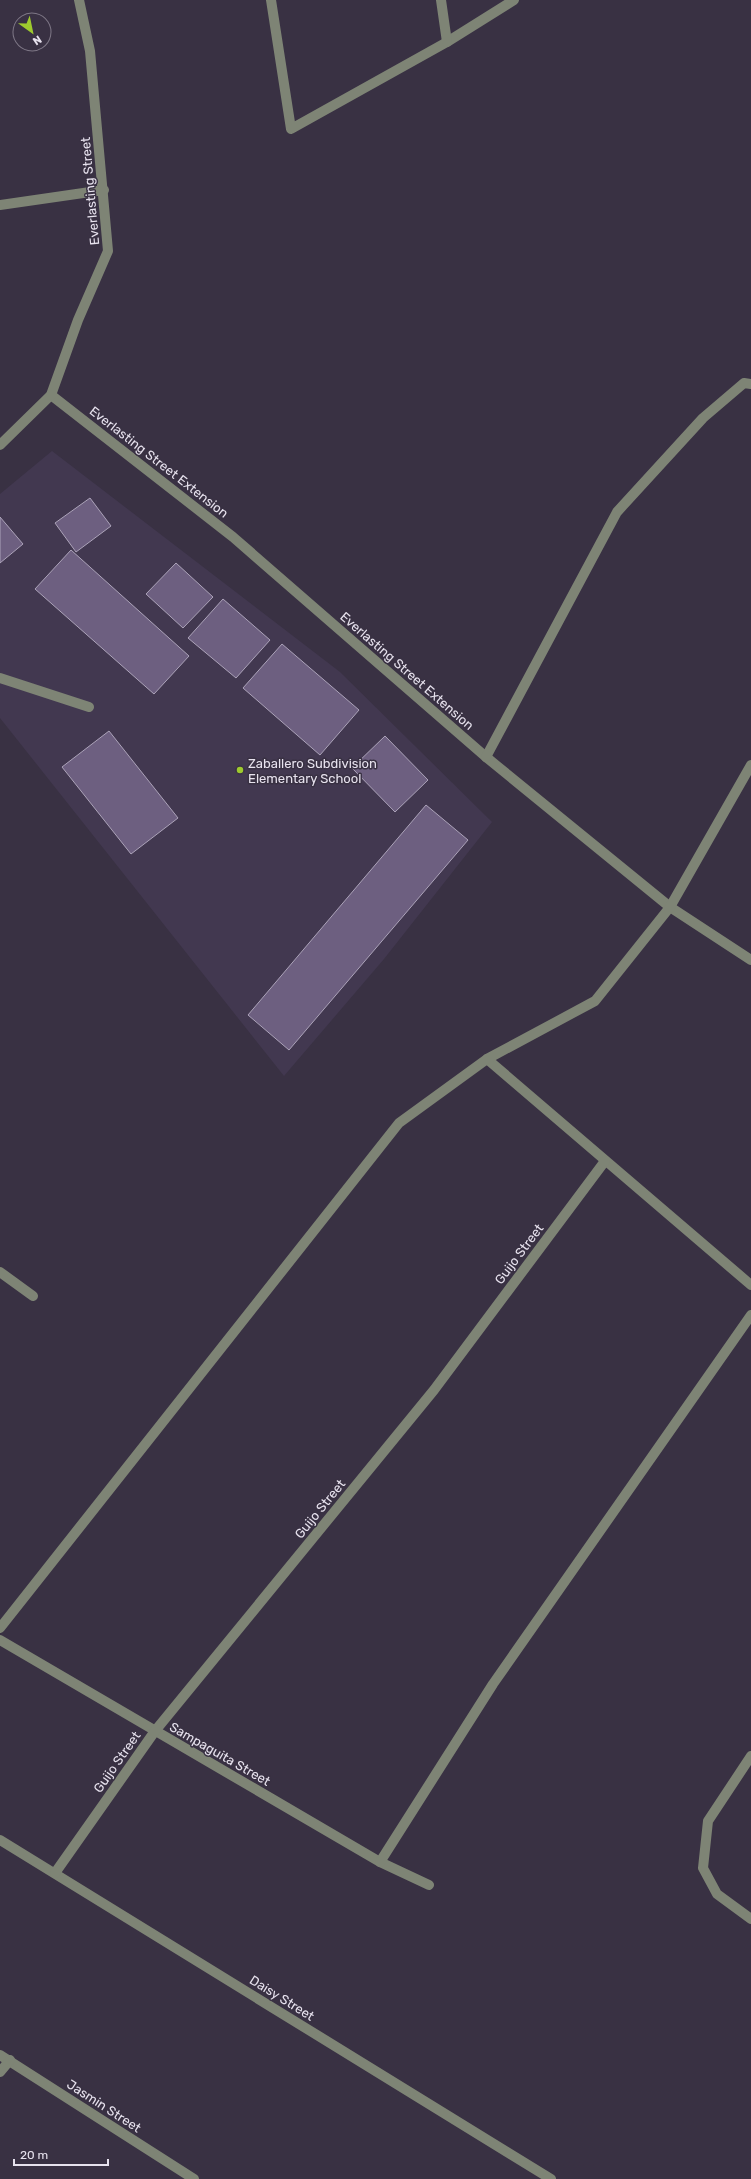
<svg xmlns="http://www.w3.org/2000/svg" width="751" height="2179" viewBox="0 0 751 2179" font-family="Rubik,sans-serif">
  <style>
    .built { fill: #423850 }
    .building { fill: #6d5f80; stroke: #aca3b9 }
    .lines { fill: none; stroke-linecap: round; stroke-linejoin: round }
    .minor { stroke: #7e8475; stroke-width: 10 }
    .poi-dot { fill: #9eca2e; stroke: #393143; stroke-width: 1.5 }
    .labels { text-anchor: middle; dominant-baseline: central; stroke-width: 3; stroke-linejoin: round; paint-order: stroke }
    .street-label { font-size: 13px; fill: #e7e2ee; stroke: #393143 }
    .poi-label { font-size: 13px; fill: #e7e2ee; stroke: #393143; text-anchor: start }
  </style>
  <rect width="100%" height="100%" fill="#393143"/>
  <!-- built -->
  <polygon class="built" points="52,451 340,672 492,822 384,959 284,1076 0,718 0,494"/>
  <!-- building -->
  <g class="building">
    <polygon points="90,498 111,526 76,552 55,523"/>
    <polygon points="0,517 23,544 0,563"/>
    <polygon points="71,550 189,656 154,694 35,589"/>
    <polygon points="176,563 213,597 183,628 146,594"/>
    <polygon points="223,599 270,640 236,678 188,638"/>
    <polygon points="282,644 359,710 320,755 243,688"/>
    <polygon points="109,731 178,818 131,854 62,767"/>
    <polygon points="385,736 428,780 395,812 352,768"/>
    <polygon points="426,805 468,840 289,1050 248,1015"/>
  </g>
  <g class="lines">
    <!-- minor -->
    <g class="minor">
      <polyline points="271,0 291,129 447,42 514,0"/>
      <polyline points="441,0 447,42"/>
      <polyline points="0,205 104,190"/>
      <polyline points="51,395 233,537 486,757 670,907 751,960"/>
      <polyline points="0,445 51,395 78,320 108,251 90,51 79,0"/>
      <polyline points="0,678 89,707"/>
      <polyline points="486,757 617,512 703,418 744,383 751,384"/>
      <polyline points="487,1059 751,1285"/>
      <polyline points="0,1272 33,1296"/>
      <polyline points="0,1628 399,1123 487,1059 595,1001 670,907 751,765"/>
      <polyline points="0,1640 380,1862 429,1885"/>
      <polyline points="751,1756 708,1821 703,1868 717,1894 751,1919"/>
      <polyline points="0,1840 551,2179"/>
      <polyline points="380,1862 493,1684 751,1315"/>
      <polyline points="55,1873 155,1731 434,1390 605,1161"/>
      <polyline points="0,2055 194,2179"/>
      <polyline points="0,2072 10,2060"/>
    </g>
  </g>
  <!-- markers -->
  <circle class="poi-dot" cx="240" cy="770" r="4"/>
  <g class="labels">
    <!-- street labels -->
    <g class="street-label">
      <text transform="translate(90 191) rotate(-95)">Everlasting Street</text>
      <text transform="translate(159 462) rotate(38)">Everlasting Street Extension</text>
      <text transform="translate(407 671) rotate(41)">Everlasting Street Extension</text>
      <text transform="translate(519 1254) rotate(-53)">Guijo Street</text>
      <text transform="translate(320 1509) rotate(-51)">Guijo Street</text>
      <text transform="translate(220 1754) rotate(30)">Sampaguita Street</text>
      <text transform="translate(117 1762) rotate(-55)">Guijo Street</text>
      <text transform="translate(282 1998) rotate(32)">Daisy Street</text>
      <text transform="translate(104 2106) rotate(33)">Jasmin Street</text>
    </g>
    <!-- poi labels -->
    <g class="poi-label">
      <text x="248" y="763">Zaballero Subdivision<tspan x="248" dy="15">Elementary School</tspan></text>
    </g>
  </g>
  <!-- north arrow -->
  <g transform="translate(32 32) rotate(147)"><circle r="19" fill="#393143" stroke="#7f7887"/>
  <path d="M0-3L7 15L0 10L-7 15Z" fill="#9eca2e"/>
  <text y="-6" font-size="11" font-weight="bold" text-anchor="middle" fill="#e7e2ee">N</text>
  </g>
  <!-- scale -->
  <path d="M14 2159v6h94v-6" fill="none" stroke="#e7e2ee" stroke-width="2"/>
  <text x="20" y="2159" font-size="12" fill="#e7e2ee" stroke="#393143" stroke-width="3" paint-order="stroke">20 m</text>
</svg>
